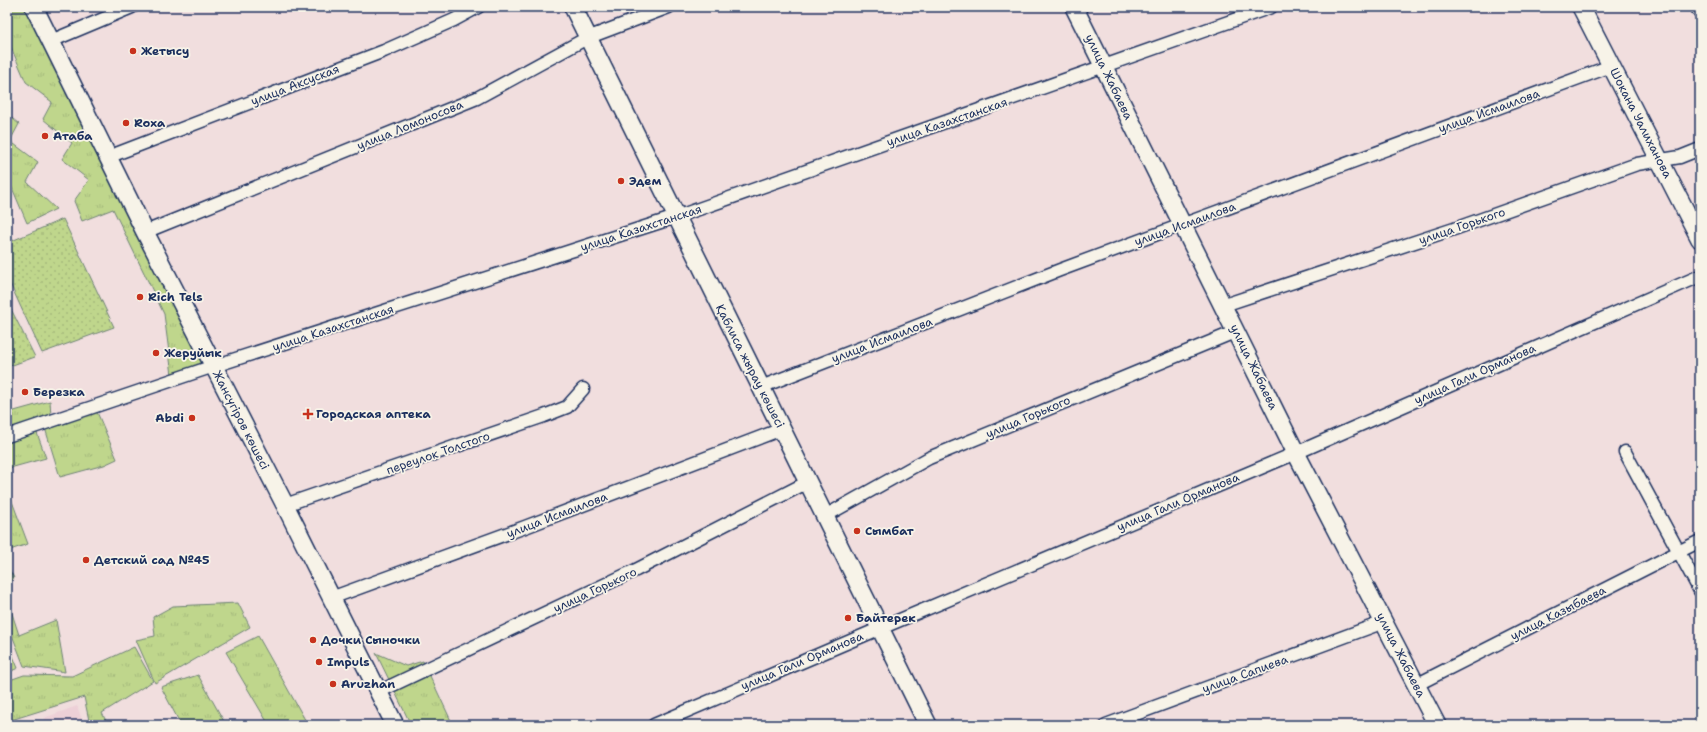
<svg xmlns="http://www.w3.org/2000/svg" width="1707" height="732" viewBox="0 0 1707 732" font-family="'Shantell Sans',sans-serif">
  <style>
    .built { fill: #edd0d7 }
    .grass { fill: url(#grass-tufts); stroke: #6d8275 }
    .park { fill: url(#park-dots); stroke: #6d8275 }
    .pitch { fill: #bfd68c; stroke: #6d8275 }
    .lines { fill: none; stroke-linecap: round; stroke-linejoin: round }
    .street-casing { stroke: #1b2f5e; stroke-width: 15 }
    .secondary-casing { stroke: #1b2f5e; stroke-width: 20 }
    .street { stroke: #f7f3e8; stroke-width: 12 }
    .secondary { stroke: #f7f3e8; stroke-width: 17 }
    .poi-dot { fill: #c8321e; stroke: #f7f3e8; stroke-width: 1.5 }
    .labels { text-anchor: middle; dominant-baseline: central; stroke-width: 3.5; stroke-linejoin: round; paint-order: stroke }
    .poi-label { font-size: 12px; font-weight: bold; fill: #1b2f5e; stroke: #f7f3e8; text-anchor: start }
    .street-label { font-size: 12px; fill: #1b2f5e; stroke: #f7f3e8 }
  </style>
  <defs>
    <pattern id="grass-tufts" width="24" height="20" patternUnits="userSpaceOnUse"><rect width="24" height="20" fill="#bfd68c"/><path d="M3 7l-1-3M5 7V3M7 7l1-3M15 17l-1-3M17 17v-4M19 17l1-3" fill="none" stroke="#a4b87b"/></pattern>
    <pattern id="park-dots" width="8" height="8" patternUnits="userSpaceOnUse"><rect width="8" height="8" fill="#bfd68c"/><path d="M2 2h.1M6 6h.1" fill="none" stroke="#a4b87b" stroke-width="1.8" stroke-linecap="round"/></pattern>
  </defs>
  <rect width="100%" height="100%" fill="#f1dede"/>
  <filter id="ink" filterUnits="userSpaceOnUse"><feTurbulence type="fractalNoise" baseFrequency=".025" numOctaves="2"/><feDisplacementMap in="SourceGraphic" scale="8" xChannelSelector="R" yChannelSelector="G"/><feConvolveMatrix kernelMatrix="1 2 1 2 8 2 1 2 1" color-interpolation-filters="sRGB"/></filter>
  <g filter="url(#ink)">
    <!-- built -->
    <polygon class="built" points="77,706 84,725 47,725 44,718"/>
    <!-- grass -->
    <g class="grass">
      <polygon points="7,7 29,7 207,364 172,375 164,314 113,209 82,221 74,201 89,180 62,159 72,143 43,119 52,102 26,82 7,38"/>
      <polygon points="7,114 19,124 10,141 38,162 27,182 56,209 27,223 7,176"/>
      <polygon points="50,401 51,416 7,431 7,413"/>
      <polygon points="97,412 117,459 104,465 60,477 45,428"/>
      <polygon points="37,433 46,458 10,468 7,459 7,441"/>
      <polygon points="7,488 28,544 7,551"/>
      <polygon points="7,565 14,578 7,584"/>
      <polygon points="7,598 19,635 56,620 65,672 24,666 7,622"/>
      <polygon points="238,603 250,627 155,683 136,640 155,636 153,617 173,606"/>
      <polygon points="258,636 308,725 269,725 226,652"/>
      <polygon points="134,647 153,681 102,713 108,725 90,725 84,697 8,721 10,725 7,725 7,681 24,675 72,676"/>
      <polygon points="376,653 406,666 423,661 453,725 411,725"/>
      <polygon points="198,675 226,725 181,725 161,687"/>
    </g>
    <!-- park -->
    <g class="park">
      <polygon points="63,219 114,327 42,353 7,277 7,243"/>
      <polygon points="7,301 35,357 7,367"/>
    </g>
    <!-- pitch -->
    <polygon class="pitch" points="7,642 18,668 7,673"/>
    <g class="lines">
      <!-- street casing -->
      <g class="street-casing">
        <g id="street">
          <polyline points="1698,10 1700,13"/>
          <polyline points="51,41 132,7"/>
          <polyline points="108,157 384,51 454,20 478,7"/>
          <polyline points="145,232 477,98 587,38 669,7"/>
          <polyline points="1224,305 1454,229 1637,164 1680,157 1700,149"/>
          <polyline points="761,387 1060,270 1611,66"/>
          <polyline points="7,436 214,366 676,217 1271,7"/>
          <polyline points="1625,452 1700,591"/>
          <polyline points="285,505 544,416 567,407 583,389"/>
          <polyline points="825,516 929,458 1237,331"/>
          <polyline points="331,598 525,527 782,429"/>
          <polyline points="1416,685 1700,541"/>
          <polyline points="378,692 636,570 808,482"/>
          <polyline points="654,725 881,628 1296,453 1700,276"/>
          <polyline points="1106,725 1384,622"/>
        </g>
      </g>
      <!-- secondary casing -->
      <g class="secondary-casing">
        <g id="secondary">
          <polyline points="34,7 145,232 285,505 395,725"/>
          <polyline points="573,7 928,725"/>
          <polyline points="1074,7 1296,453 1437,725"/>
          <polyline points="1581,7 1700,239"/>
        </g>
      </g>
      <!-- street -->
      <use href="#street" class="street"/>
      <!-- secondary -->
      <use href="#secondary" class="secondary"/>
    </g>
  </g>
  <!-- markers -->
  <g class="poi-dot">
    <circle cx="133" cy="51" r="4"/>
    <circle cx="126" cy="123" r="4"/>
    <circle cx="45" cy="136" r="4"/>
    <circle cx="621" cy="181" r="4"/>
    <circle cx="140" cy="297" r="4"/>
    <circle cx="156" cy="353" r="4"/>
    <circle cx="25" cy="392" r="4"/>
    <path d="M306 408h4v4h4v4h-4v4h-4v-4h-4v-4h4z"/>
    <circle cx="192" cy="418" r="4"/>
    <circle cx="857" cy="531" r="4"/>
    <circle cx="86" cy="560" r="4"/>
    <circle cx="848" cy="618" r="4"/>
    <circle cx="313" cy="640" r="4"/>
    <circle cx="319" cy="662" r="4"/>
    <circle cx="333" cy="684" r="4"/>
  </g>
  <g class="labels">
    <!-- poi labels -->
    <g class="poi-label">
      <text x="141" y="51">Жетысу</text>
      <text x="134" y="123">Roxa</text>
      <text x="53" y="136">Атаба</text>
      <text x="629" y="181">Эдем</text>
      <text x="148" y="297">Rich Tels</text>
      <text x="164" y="353">Жеруйык</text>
      <text x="33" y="392">Березка</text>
      <text x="316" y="414">Городская аптека</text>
      <text x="184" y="418" text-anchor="end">Abdi</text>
      <text x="865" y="531">Сымбат</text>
      <text x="94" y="560">Детский сад №45</text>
      <text x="856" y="618">Байтерек</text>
      <text x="321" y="640">Дочки Сыночки</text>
      <text x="327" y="662">Impuls</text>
      <text x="341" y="684">Aruzhan</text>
    </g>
    <!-- street labels -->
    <g class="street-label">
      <text transform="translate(1109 77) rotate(64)">улица Жабаева</text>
      <text transform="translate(295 85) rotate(-21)">улица Аксуская</text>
      <text transform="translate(1489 111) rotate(-20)">улица Исмаилова</text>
      <text transform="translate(947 122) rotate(-19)">улица Казахстанская</text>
      <text transform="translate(1641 123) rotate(63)">Шокана Уалиханова</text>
      <text transform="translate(410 125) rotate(-22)">улица Ломоносова</text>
      <text transform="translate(1185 224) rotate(-20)">улица Исмаилова</text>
      <text transform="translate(1462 226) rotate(-19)">улица Горького</text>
      <text transform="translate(641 228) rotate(-18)">улица Казахстанская</text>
      <text transform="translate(333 328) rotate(-18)">улица Казахстанская</text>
      <text transform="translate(882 340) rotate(-21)">улица Исмаилова</text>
      <text transform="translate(750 366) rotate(63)">Қаблиса жырау көшесі</text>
      <text transform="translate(1254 367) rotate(64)">улица Жабаева</text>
      <text transform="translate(1475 374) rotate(-24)">улица Гали Орманова</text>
      <text transform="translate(1028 417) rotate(-23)">улица Горького</text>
      <text transform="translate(241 420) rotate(63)">Жансүгіров көшесі</text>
      <text transform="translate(438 453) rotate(-19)">переулок Толстого</text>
      <text transform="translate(1178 502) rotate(-23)">улица Гали Орманова</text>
      <text transform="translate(557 515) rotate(-21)">улица Исмаилова</text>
      <text transform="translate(595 590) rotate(-25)">улица Горького</text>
      <text transform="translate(1558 613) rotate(-27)">улица Казыбаева</text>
      <text transform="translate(1401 655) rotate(63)">улица Жабаева</text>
      <text transform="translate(802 661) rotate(-23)">улица Гали Орманова</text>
      <text transform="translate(1245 674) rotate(-20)">улица Сапиева</text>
    </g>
  </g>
  <!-- margin -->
  <rect width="1707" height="732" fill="none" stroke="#f7f3e8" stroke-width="24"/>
  <rect x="12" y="12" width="1683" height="708" fill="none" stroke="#1b2f5e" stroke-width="1.5" filter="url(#ink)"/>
</svg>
